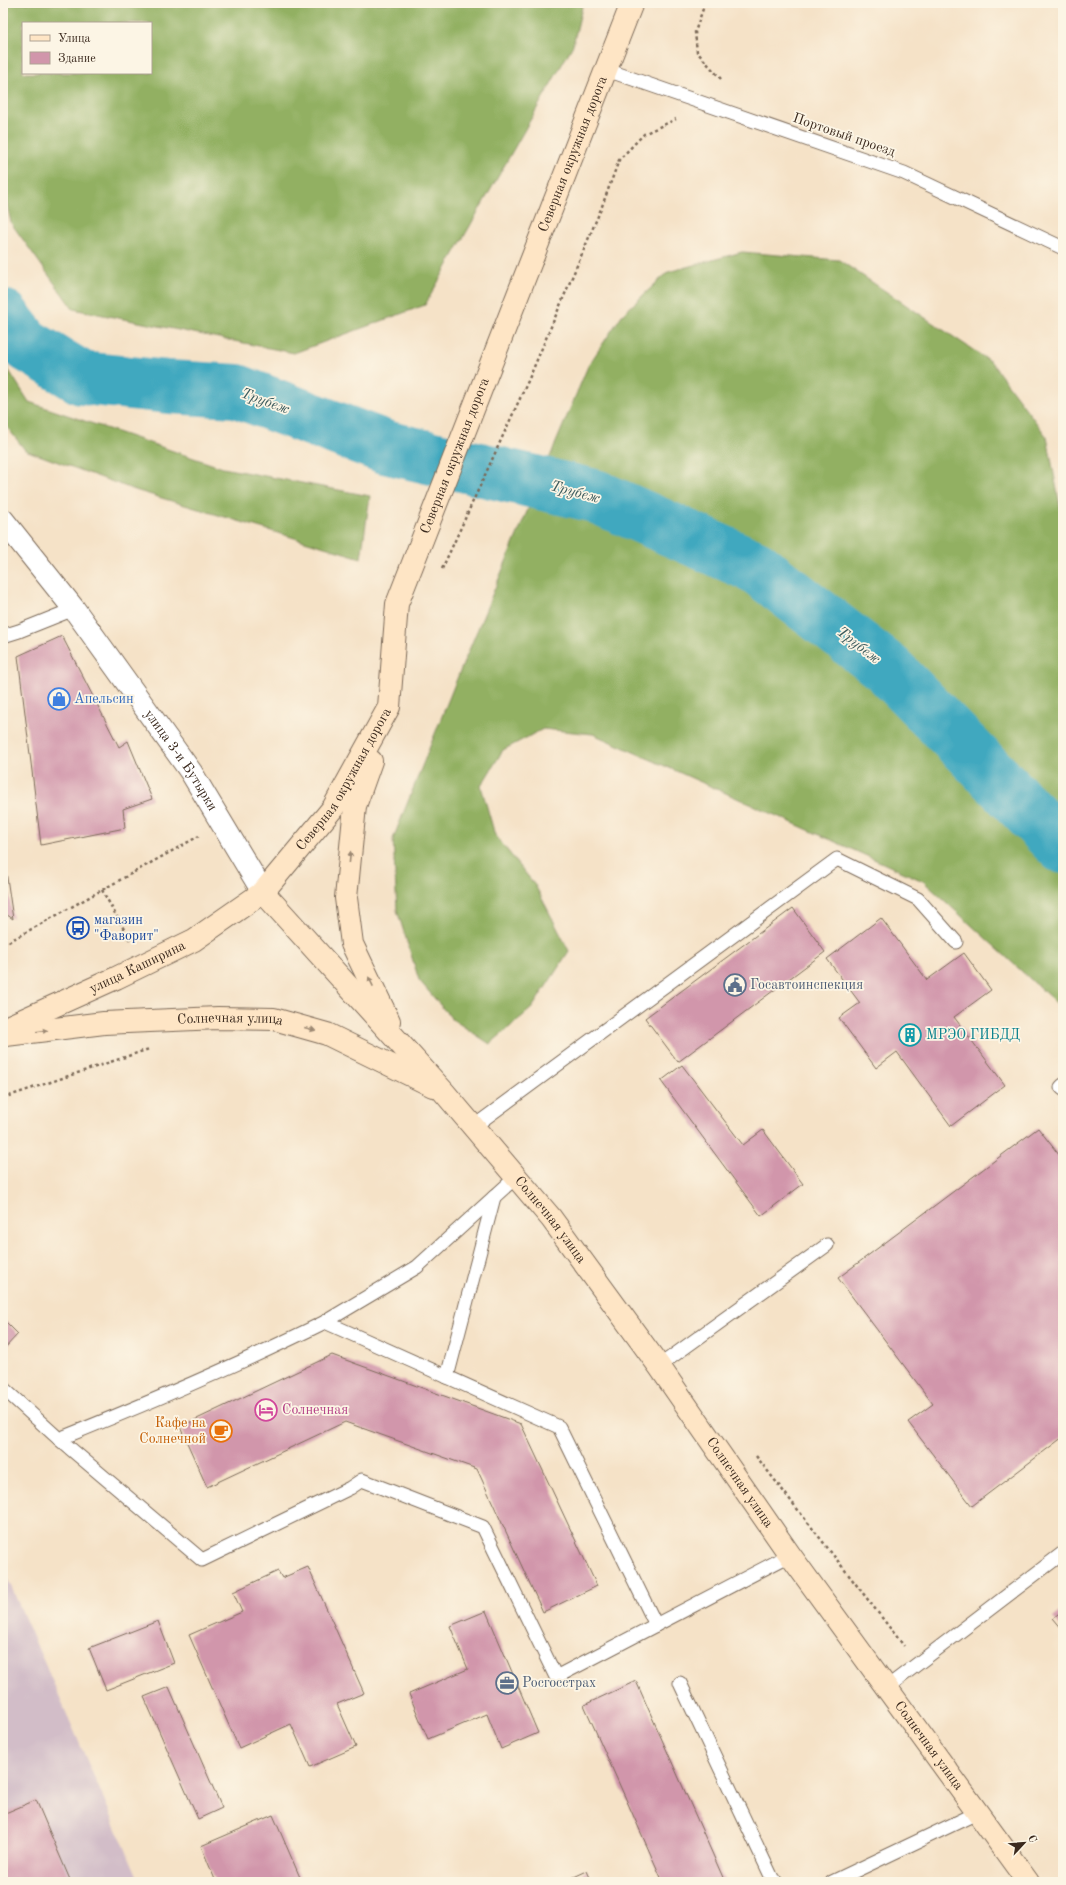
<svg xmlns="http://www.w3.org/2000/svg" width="1066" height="1885" viewBox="0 0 1066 1885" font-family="'Old Standard TT',serif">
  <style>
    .industrial { fill: #d2bdc8 }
    .forest { fill: #92b062; stroke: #666d40; fill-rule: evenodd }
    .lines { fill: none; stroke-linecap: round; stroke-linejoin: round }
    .river { stroke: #3fa8bf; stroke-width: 54 }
    .building { fill: #d196ab }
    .lane-casing { stroke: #7c6a59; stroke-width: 15 }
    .street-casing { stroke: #7c6a59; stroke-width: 24 }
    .secondary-casing { stroke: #7c6a59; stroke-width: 24 }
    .path { stroke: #7c6a59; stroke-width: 2.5; stroke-dasharray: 3 3; stroke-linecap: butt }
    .lane { stroke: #fff; stroke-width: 13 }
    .street { stroke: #fff; stroke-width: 22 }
    .secondary { stroke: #fee5c5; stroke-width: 22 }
    .oneway { fill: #9c8872 }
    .labels { text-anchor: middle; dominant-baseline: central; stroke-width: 3.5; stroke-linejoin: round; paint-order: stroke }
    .street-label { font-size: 14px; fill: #3b2a1e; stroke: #fcf5e5 }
    .shop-label { font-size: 14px; fill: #366cbe; stroke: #fcf5e5; text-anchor: start }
    .transit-label { font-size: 14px; fill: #164399; stroke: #fcf5e5; text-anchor: start }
    .service-label { font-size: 14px; fill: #4e5e75; stroke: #fcf5e5; text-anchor: start }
    .culture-label { font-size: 14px; fill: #0d838f; stroke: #fcf5e5; text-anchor: start }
    .hotel-label { font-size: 14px; fill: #b23c85; stroke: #fcf5e5; text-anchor: start }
    .food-label { font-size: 14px; fill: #c56008; stroke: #fcf5e5; text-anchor: end }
    .water-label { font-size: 15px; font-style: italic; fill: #3d5c5e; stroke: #fcf5e5 }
  </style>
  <rect width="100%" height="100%" fill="#fcf5e5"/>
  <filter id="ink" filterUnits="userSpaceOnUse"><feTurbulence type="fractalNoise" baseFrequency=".025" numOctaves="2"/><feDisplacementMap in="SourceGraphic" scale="8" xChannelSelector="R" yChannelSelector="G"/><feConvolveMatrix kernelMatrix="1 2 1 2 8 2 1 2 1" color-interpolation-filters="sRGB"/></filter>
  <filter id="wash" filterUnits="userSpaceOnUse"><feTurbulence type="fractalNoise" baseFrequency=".012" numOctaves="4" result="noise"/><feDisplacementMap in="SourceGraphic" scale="16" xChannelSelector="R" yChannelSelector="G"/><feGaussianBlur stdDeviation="0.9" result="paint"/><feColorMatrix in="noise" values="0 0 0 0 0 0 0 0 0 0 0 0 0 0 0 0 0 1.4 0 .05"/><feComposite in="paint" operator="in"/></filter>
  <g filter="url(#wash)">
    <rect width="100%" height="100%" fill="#f5e2c7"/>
    <!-- industrial -->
    <polygon class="industrial" points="3,1568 140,1882 3,1882"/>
    <!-- forest -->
    <g class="forest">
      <path d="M 3,3 L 583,3 L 573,45 L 425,305 L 294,353 L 73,309 L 11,223 L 3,185 ZM 23,23 L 151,23 L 151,73 L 23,73 Z"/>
      <polygon points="742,252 839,260 991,362 1047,437 1063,522 1063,1009 923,881 593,734 543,729 503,750 481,786 495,835 535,885 569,951 532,1008 490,1044 452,1019 419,980 397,910 393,839 456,681 588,366 622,315 668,272"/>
      <polygon points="3,361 29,402 223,468 370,496 361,558 135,490 25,450 3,422"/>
    </g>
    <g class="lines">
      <!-- river -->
      <polyline class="river" points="3,316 25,344 82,378 169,387 237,391 385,447 595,496 756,567 888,669 1063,847"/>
    </g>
    <g id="blocks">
      <!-- building -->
      <g class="building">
        <polygon points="62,636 119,747 128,741 152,799 123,809 125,828 41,845 18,656"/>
        <polygon points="3,857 4,857 13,919 3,912"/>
        <polygon points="793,908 825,952 678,1062 645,1018"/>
        <polygon points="881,918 927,980 964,953 991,990 954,1017 1005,1085 951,1126 897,1052 876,1068 839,1018 860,1003 827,959"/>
        <polygon points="682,1065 743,1145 763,1130 803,1184 761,1216 661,1081"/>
        <polygon points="1038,1128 1063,1160 1063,1437 972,1506 908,1422 933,1404 838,1278"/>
        <polygon points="3,1319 18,1334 3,1350"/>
        <polygon points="332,1355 521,1424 597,1586 543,1612 477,1469 345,1422 207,1487 180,1427"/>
        <polygon points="308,1567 364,1693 337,1704 356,1747 310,1767 291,1724 239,1748 189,1635 242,1612 233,1592 278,1571 282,1578"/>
        <polygon points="1063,1610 1063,1630 1053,1618"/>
        <polygon points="486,1611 538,1733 501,1749 487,1714 428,1739 409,1694 468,1669 450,1626"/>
        <polygon points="158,1621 174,1663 106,1690 89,1648"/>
        <polygon points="636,1681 725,1882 663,1882 584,1705"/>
        <polygon points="169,1687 222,1808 198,1819 144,1697"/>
        <polygon points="36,1800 71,1882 3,1882 3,1814"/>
        <polygon points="273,1815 302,1882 216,1882 201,1846"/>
        <polygon points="587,1871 592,1882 563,1882"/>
      </g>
    </g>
  </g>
  <g filter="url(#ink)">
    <use href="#blocks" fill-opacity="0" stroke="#7c6a59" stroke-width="1"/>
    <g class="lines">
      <!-- lane casing -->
      <g class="lane-casing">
        <g id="lane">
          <polyline points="607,70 904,173 1063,248"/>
          <polyline points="3,636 19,631 74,609"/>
          <polyline points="1063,1085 1061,1087 1063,1089"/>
          <polyline points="473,1127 837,859 918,899 956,942"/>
          <polyline points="325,1322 417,1267 516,1177"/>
          <polyline points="659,1366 827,1245"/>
          <polyline points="447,1377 494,1197"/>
          <polyline points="3,1388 59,1439 202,1560 350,1488 362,1480 483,1527 556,1677 790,1555"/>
          <path d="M 59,1439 C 149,1403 238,1365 325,1322 L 559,1427 L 656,1625"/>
          <polyline points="680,1683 773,1880 777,1882"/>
          <polyline points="886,1688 1063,1553"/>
          <polyline points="832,1882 977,1813"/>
        </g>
      </g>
      <!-- street casing -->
      <g class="street-casing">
        <g id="street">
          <path id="s1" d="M 3,520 L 74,609 L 191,772 L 263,892"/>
        </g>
      </g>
      <!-- secondary casing -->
      <g class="secondary-casing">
        <g id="secondary">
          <polyline points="371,761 355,806 346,898 352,944 389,1021"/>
          <path id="s2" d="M 263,892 L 443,1091 L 551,1218 L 659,1366 L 790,1555 L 1028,1882"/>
          <path id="s3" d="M 3,1029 L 116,978 L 194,940 L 263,892 L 333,808 L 389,707 L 397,604 L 632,3"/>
          <path id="s4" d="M 6,1035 L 104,1023 L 218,1018 L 274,1019 L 327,1034 L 433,1086"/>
        </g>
      </g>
      <!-- path -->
      <g class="path">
        <polyline points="705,3 695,32 697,52 721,79"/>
        <polyline points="442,569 528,381 601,209 619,160 644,134 676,119"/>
        <polyline points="102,890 131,942"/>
        <polyline points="3,945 199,836"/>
        <polyline points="3,1098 149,1049"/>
        <polyline points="756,1456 904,1646"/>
      </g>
      <!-- lane -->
      <use href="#lane" class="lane"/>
      <!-- street -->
      <use href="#street" class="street"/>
      <!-- secondary -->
      <use href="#secondary" class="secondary"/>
    </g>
    <!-- one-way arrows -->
    <defs><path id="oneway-solid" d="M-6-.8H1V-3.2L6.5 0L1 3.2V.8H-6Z"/></defs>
    <g class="oneway">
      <use href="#oneway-solid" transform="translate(350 857) rotate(-84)"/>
      <use href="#oneway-solid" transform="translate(371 982) rotate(-116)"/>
      <use href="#oneway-solid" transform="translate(310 1029) rotate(15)"/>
      <use href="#oneway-solid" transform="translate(42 1031) rotate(-7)"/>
    </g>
  </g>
  <!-- icons -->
  <defs>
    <g id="shop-ring" transform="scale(1.15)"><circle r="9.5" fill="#fcf5e5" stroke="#3f7fe0" stroke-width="1.5"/><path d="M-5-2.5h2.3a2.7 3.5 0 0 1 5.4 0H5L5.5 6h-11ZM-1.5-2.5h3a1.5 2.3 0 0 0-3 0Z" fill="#3f7fe0"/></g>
    <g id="bus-ring" transform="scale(1.15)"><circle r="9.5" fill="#fcf5e5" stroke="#1a4fb4" stroke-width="1.5"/><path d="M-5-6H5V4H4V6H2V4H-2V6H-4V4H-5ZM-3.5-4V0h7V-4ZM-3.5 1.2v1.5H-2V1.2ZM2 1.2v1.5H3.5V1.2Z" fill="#1a4fb4"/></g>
    <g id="civic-ring" transform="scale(1.15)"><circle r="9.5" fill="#fcf5e5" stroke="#5c6f8a" stroke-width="1.5"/><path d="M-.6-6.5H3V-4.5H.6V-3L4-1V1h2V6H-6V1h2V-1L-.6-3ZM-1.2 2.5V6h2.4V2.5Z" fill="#5c6f8a"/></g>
    <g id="building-ring" transform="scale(1.15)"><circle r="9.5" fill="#fcf5e5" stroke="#0f9aa8" stroke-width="1.5"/><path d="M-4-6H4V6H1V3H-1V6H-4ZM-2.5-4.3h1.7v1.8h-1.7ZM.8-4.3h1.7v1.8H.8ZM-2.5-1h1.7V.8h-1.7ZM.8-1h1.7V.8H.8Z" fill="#0f9aa8"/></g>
    <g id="hotel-ring" transform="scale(1.15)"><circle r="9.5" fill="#fcf5e5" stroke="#d1479c" stroke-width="1.5"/><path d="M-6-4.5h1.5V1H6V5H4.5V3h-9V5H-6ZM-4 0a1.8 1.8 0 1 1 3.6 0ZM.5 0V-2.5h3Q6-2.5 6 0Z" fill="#d1479c"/></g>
    <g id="cafe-ring" transform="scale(1.15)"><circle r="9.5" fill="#fcf5e5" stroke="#e8710a" stroke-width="1.5"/><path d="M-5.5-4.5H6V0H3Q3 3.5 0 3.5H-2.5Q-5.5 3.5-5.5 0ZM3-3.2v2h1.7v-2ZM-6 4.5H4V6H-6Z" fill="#e8710a"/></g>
    <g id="office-ring" transform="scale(1.15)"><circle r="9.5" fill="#fcf5e5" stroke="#5c6f8a" stroke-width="1.5"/><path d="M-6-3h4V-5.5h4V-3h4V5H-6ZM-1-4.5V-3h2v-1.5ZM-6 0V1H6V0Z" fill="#5c6f8a"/></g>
  </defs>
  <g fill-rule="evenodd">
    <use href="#shop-ring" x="59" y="699"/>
    <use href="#bus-ring" x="78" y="928"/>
    <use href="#civic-ring" x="735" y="985"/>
    <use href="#building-ring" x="910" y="1035"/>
    <use href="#hotel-ring" x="266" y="1410"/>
    <use href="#cafe-ring" x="221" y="1431"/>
    <use href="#office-ring" x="507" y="1683"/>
  </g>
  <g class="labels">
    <!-- street labels -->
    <g class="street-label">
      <text transform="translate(844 135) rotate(19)">Портовый проезд</text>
      <text stroke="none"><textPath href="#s3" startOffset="1106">Северная окружная дорога</textPath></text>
      <text stroke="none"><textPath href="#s3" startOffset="782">Северная окружная дорога</textPath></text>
      <text stroke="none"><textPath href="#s1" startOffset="299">улица 3-и Бутырки</textPath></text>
      <text stroke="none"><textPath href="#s3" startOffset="434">Северная окружная дорога</textPath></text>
      <text stroke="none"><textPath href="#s3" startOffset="148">улица Каширина</textPath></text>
      <text stroke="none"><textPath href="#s4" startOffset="225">Солнечная улица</textPath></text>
      <text stroke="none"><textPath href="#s2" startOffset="436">Солнечная улица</textPath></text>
      <text stroke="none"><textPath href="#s2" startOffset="760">Солнечная улица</textPath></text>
      <text stroke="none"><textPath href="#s2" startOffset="1084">Солнечная улица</textPath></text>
    </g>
    <!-- shop labels -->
    <g class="shop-label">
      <text x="74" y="699">Апельсин</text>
    </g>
    <!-- transit labels -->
    <g class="transit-label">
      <text x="94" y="920">магазин<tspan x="94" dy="16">"Фаворит"</tspan></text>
    </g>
    <!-- service labels -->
    <g class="service-label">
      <text x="750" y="985">Госавтоинспекция</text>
      <text x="522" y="1683">Росгосстрах</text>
    </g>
    <!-- culture labels -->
    <g class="culture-label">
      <text x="926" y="1035">МРЭО ГИБДД</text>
    </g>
    <!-- hotel labels -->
    <g class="hotel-label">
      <text x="282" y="1410">Солнечная</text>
    </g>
    <!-- food labels -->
    <g class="food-label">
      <text x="206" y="1423">Кафе на<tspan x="206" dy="16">Солнечной</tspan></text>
    </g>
    <!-- water labels -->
    <g class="water-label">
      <text transform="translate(265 402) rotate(20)">Трубеж</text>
      <text transform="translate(575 493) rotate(15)">Трубеж</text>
      <text transform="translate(858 646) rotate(38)">Трубеж</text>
    </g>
  </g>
  <!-- margin -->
  <rect width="1066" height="1885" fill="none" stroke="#fcf5e5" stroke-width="16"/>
  <!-- legend -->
  <rect x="22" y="22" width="130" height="52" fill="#fcf5e5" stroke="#afa495"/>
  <rect x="30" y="35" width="20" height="6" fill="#fee5c5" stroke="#afa495"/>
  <text x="58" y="42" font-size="12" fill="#3b2a1e">Улица</text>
  <rect x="30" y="52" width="20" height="12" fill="#d196ab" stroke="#afa495"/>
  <text x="58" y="62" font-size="12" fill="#3b2a1e">Здание</text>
  <!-- north arrow -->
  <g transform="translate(1024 1843) rotate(64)" stroke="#fcf5e5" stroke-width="3" paint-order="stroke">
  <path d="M0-3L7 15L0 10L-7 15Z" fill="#3b2a1e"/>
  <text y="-6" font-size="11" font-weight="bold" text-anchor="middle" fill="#3b2a1e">С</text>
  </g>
</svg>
